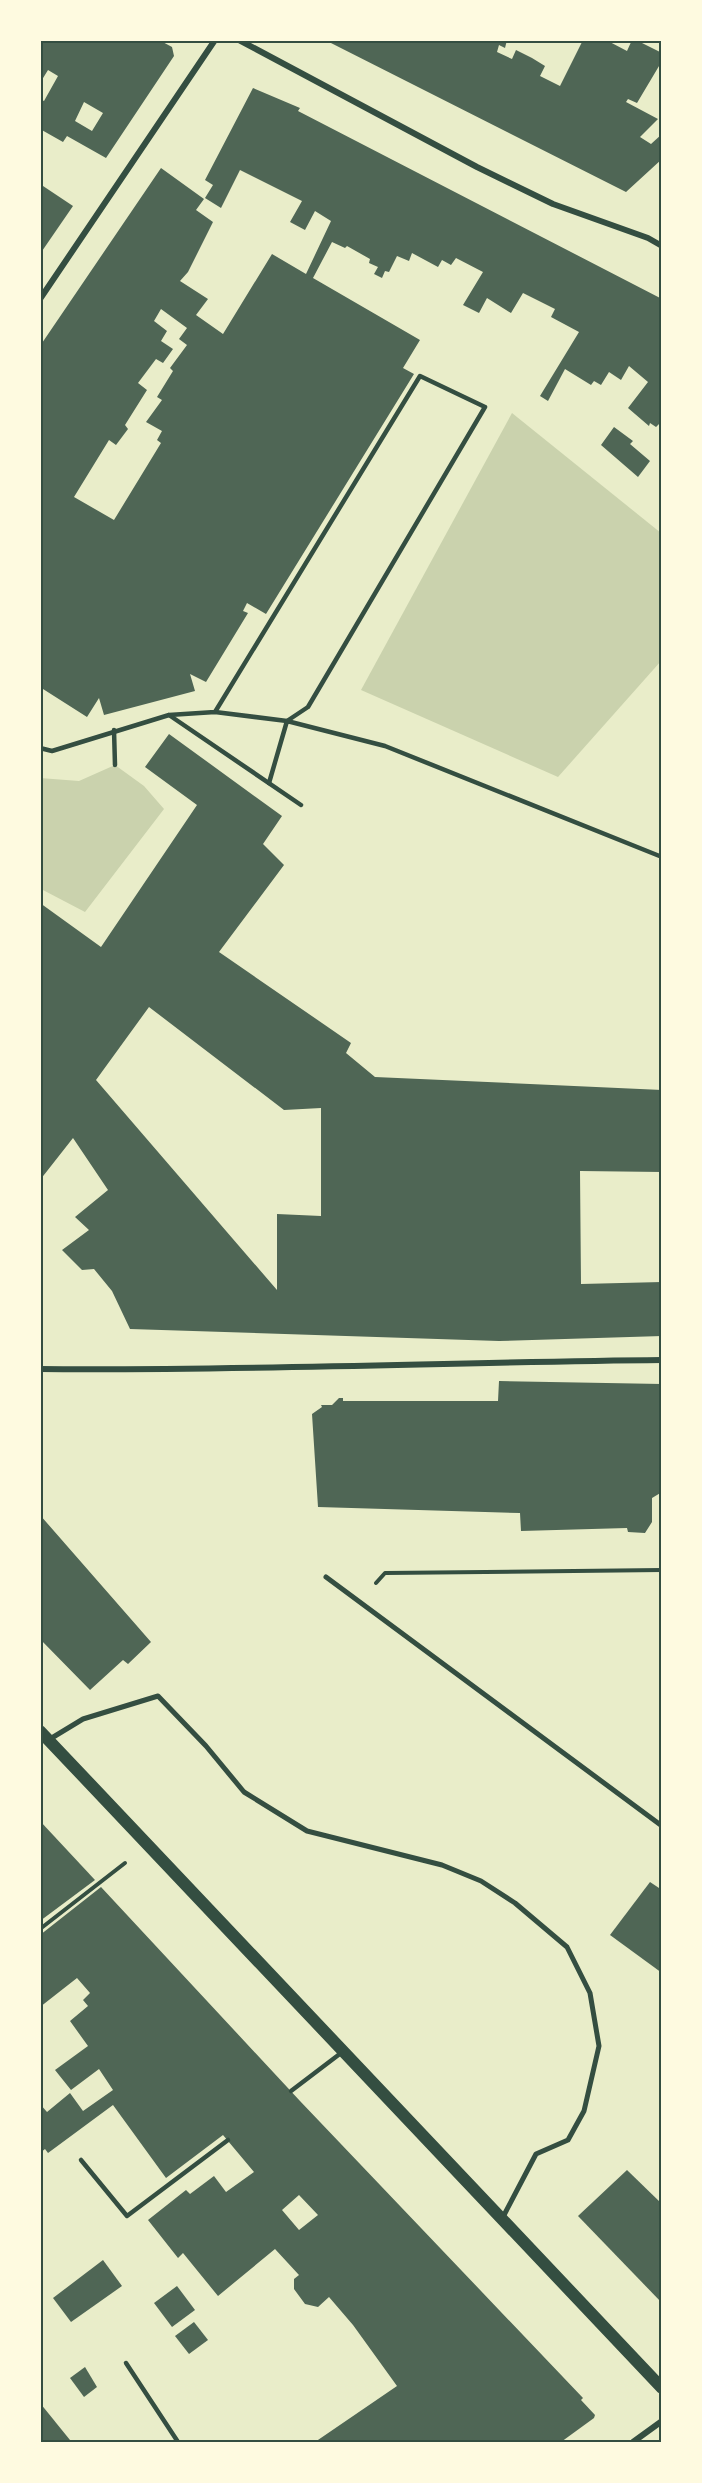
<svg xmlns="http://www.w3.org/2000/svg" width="702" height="2483" viewBox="0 0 702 2483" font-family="Mulish,sans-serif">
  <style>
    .green { fill: #cad2ad }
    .building { fill: #4f6655; fill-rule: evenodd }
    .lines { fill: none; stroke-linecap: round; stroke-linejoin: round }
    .path { stroke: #344e41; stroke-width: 4 }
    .service { stroke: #344e41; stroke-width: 4.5 }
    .pedestrian { stroke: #344e41; stroke-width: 5 }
    .minor { stroke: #344e41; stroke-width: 6 }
    .secondary { stroke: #344e41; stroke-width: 12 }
    .neatline { fill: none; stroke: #344e41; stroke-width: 2 }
  </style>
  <rect width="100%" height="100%" fill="#e9edc9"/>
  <!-- green -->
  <g class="green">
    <polygon points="512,413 661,533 661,661 558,777 361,690"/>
    <polygon points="115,765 144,786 164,809 85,912 41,889 40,778 79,781"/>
  </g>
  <!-- building -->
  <g class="building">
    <path d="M 40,40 L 159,40 L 172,47 L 174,56 L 106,158 L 67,136 L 63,142 L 40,129 L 40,99 L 44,101 L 58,76 L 48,70 L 40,83 ZM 84,102 L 103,113 L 92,131 L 75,121 Z"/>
    <polygon points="325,40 507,40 505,48 499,45 497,52 512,59 516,50 532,58 545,66 540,76 560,86 583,40 606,40 627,51 632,40 636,40 662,53 662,61 637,103 628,99 626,102 658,119 640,137 651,144 662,134 662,159 626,192"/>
    <path d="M 253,88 L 300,108 L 298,111 L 662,299 L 662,421 L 656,427 L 650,423 L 649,426 L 628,408 L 648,382 L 629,366 L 621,380 L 609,372 L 601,385 L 594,381 L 591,385 L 565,369 L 548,401 L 540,396 L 579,332 L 551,317 L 555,309 L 523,293 L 511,313 L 487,298 L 479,313 L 463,305 L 483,272 L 456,258 L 451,265 L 442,260 L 438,267 L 412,253 L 409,261 L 397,256 L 389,272 L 385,271 L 382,278 L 374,274 L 378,267 L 369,263 L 370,259 L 347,246 L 345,248 L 332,242 L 313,278 L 420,340 L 403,368 L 414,374 L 266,614 L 247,603 L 243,611 L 248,613 L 206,682 L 190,674 L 195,691 L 104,715 L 99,698 L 87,717 L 43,689 L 40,694 L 40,346 L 161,168 L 204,199 L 196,210 L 213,222 L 188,272 L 180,281 L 208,299 L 196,315 L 223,334 L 272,254 L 306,274 L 331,221 L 315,211 L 305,230 L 290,222 L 302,201 L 240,170 L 221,208 L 205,198 L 213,185 L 205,180 ZM 161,309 L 187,328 L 179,339 L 187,345 L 170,368 L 173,371 L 157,397 L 162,400 L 146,422 L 162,431 L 157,440 L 161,443 L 114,520 L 74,497 L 109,440 L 116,445 L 128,429 L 125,425 L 147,390 L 138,383 L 156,359 L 163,363 L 173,349 L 161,341 L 167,331 L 154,321 Z"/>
    <polygon points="40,184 73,206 40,254"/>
    <polygon points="614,427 633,441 630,444 650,461 638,477 601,445"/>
    <path d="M 169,734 L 282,816 L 263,844 L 284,865 L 219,952 L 351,1043 L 346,1053 L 375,1077 L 662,1090 L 662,1172 L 580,1171 L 581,1284 L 662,1282 L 662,1336 L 499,1341 L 130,1329 L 112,1291 L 94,1269 L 82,1270 L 62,1250 L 89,1230 L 75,1217 L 108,1190 L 73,1138 L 40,1180 L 40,903 L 101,947 L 197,805 L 145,767 ZM 149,1007 L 284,1110 L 321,1108 L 321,1216 L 277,1214 L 277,1290 L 96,1080 Z"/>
    <polygon points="499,1381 662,1384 662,1492 652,1498 652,1522 645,1533 628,1532 627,1528 521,1531 520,1513 318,1507 312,1414 322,1407 321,1405 332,1405 339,1398 343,1398 343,1401 498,1401"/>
    <polygon points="40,1515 151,1642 128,1664 123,1660 90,1690 40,1639"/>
    <polygon points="40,1821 95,1880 40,1921"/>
    <polygon points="650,1882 662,1890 662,1973 610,1935"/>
    <path d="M 101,1887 L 300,2101 L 583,2398 L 581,2400 L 595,2415 L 594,2418 L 561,2442 L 315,2442 L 397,2386 L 353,2325 L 329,2297 L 318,2307 L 305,2304 L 294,2289 L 294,2279 L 299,2275 L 275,2249 L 218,2296 L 183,2253 L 178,2258 L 148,2220 L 186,2190 L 190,2194 L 214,2176 L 226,2192 L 254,2172 L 223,2135 L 166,2178 L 113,2105 L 48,2153 L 45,2149 L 40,2153 L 40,2104 L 47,2112 L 70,2093 L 83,2111 L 113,2090 L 99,2069 L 71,2090 L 55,2070 L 88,2046 L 70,2021 L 88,2006 L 83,2000 L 90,1993 L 77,1978 L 40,2007 L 40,1935 ZM 299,2195 L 318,2215 L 299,2230 L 282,2210 Z"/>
    <polygon points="627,2170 662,2204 662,2303 578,2216"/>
    <polygon points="103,2260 122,2286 71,2322 53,2298"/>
    <polygon points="177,2286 195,2310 172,2327 154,2303"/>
    <polygon points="194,2322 208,2340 189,2354 175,2336"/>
    <polygon points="85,2367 97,2387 84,2397 70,2378"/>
    <polygon points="40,2403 70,2440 68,2442 40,2442"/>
  </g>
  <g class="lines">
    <!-- path -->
    <g class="path">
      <polyline points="376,1583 385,1573 662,1570"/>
      <polyline points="40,1929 125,1863"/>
    </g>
    <!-- service -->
    <g class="service">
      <polyline points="169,715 301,805"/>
      <polyline points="114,730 115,765"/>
      <polyline points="40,748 52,751 169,715 215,712 287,721 308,707 485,407 420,376 215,712"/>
      <polyline points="269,783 287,721 385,746 662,857"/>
      <polyline points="291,2091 341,2053"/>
      <polyline points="81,2160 127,2216 228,2140"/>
      <polyline points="126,2363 178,2442"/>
    </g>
    <!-- pedestrian -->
    <g class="pedestrian">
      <polyline points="326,1577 662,1826"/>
      <polyline points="50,1739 83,1719 158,1696 206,1746 244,1792 307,1831 442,1865 481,1881 515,1903 567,1947 590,1993 599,2046 584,2111 568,2140 536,2154 503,2217"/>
    </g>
    <!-- minor -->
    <g class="minor">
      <polyline points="239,40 477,167 553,204 648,238 662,246"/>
      <polyline points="40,299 215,40"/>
      <path d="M 40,1369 C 248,1371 454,1362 662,1360"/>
      <polyline points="633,2442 662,2421"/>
    </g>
    <!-- secondary -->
    <polyline class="secondary" points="40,1731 662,2388"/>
  </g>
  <!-- border -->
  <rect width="702" height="2483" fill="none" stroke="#fefae0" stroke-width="84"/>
  <rect x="42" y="42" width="618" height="2399" class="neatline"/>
</svg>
